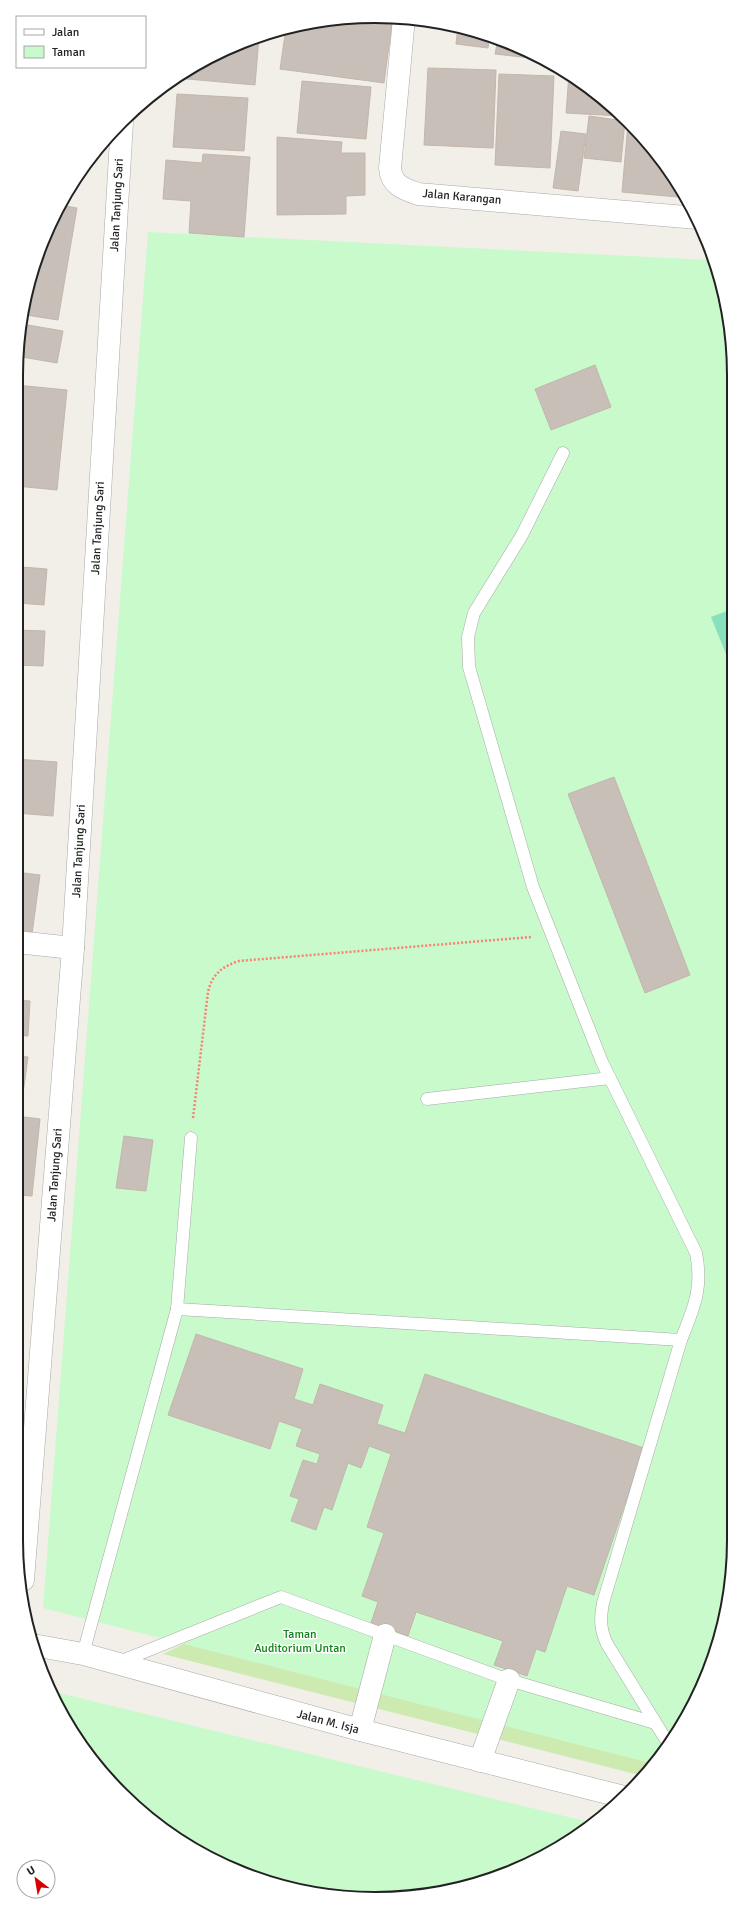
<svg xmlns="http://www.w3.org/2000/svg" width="750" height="1915" viewBox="0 0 750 1915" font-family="Signika,sans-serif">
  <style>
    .grass { fill: #cdebb0 }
    .park { fill: #c8facc }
    .pitch { fill: #88e0be }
    .building { fill: #c7bfb8; stroke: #c4b6ab }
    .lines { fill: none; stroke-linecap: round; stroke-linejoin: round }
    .lane-casing { stroke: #a9a9a9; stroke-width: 13 }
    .street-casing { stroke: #a9a9a9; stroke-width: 23 }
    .path { stroke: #fa8072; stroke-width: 2.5; stroke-dasharray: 2 2; stroke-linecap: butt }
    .lane { stroke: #fff; stroke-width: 12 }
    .street { stroke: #fff; stroke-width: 22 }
    .labels { text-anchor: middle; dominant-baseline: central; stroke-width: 3; stroke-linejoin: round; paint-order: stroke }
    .street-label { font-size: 12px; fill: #222; stroke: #fff }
    .park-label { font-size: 12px; fill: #0c8416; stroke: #fff }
    .rim { fill: none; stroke: #222; stroke-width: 2 }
  </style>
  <rect width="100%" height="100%" fill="#f2efe9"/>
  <!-- grass -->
  <polygon class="grass" points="281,1597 660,1759 643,1776 163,1654"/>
  <!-- park -->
  <g class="park">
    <polygon points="148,232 710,260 731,328 734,1540 715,1655 660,1759 654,1764 43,1608"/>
    <polygon points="51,1691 593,1823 555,1851 445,1892 328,1896 260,1880 196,1851 105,1777 64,1719"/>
  </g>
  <!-- pitch -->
  <polygon class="pitch" points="732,609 732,669 711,617"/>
  <!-- building -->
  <g class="building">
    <polygon points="348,17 392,23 384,83 280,69 286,28"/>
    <polygon points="458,27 490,35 488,48 456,44"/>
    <polygon points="259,37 255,85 176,78 216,53"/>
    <polygon points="498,39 539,59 495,54"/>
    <polygon points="428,68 496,70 493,148 424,145"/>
    <polygon points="499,74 554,76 550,168 495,165"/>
    <polygon points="569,74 575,77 620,116 566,113"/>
    <polygon points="302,81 371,87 366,139 297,133"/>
    <polygon points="177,94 248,98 244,151 173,147"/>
    <polygon points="589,116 625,121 621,162 584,158"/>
    <polygon points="628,123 645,138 679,189 678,197 622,192"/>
    <polygon points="561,131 586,134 578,191 553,188"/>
    <polygon points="277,137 342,142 341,153 365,153 365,195 346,196 346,214 277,215"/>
    <polygon points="203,154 250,157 244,237 189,233 191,201 163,199 166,160 202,163"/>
    <polygon points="60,205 77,208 58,320 26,315 35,260"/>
    <polygon points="28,325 63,331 57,363 22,357"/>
    <polygon points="595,365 611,407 551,430 535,389"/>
    <polygon points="16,385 67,390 57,490 16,486"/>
    <polygon points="22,567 47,569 44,605 18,603"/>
    <polygon points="16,569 18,569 16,592"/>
    <polygon points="16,630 45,631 43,666 16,665"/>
    <polygon points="16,715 23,715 22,747 16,746"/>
    <polygon points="16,759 57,762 53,816 16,813"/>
    <polygon points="614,777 690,975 645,993 568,794"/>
    <polygon points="16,872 40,875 32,934 16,932"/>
    <polygon points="16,1000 30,1001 28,1036 16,1035"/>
    <polygon points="16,1056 28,1057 21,1108 16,1108"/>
    <polygon points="16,1116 40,1119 32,1196 16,1195"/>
    <polygon points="124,1136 153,1140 146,1191 116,1188"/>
    <polygon points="16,1228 21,1228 16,1262"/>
    <polygon points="196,1334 303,1369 294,1399 313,1405 320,1384 383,1405 377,1424 405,1433 425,1374 644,1448 594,1595 567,1586 545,1652 536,1649 527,1676 494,1665 503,1641 416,1612 408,1636 371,1623 378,1602 362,1596 384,1533 367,1527 391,1454 369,1446 361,1468 348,1463 332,1510 324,1507 316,1530 291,1521 299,1499 290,1496 303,1460 317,1464 320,1454 296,1446 302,1429 279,1421 270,1449 168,1415"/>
    <polygon points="16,1420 19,1420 16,1441"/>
  </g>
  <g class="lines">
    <!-- lane casing -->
    <g class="lane-casing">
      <g id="lane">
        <path d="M 563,453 L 522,535 L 474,613 L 468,637 L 469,667 L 533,887 L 602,1062 L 696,1253 C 703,1289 694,1307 681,1340 L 603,1603 C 600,1619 600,1629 607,1644 L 668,1743"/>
        <polyline points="427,1099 610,1078"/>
        <polyline points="177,1309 681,1340"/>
        <polyline points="83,1654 177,1309 191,1138"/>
        <polyline points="119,1662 281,1597 509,1680 655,1723"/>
      </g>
    </g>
    <!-- street casing -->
    <g class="street-casing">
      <g id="street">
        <path d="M 404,18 L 390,168 C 391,185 404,189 418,194 L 697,218"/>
        <polyline points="16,942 73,948"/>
        <polyline points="23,1580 73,948 122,122"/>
        <polyline points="33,1645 83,1654 360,1730 624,1797"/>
        <polyline points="360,1730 385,1635"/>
        <polyline points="480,1761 509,1680"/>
      </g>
    </g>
    <!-- path -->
    <path class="path" d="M 193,1118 L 208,992 C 212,974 223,966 239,961 L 531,937"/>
    <!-- lane -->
    <use href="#lane" class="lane"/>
    <!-- street -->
    <use href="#street" class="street"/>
  </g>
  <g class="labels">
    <!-- street labels -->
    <g class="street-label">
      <text transform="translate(462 197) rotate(5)">Jalan Karangan</text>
      <text transform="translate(117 205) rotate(-87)">Jalan Tanjung Sari</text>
      <text transform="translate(98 528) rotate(-87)">Jalan Tanjung Sari</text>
      <text transform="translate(79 851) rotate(-87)">Jalan Tanjung Sari</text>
      <text transform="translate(55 1175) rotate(-86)">Jalan Tanjung Sari</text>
      <text transform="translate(328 1722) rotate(15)">Jalan M. Isja</text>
    </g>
    <!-- park labels -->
    <g class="park-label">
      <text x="300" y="1634">Taman<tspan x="300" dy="14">Auditorium Untan</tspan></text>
    </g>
  </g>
  <!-- crop -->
  <path d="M0 0H750V1915H0ZM375 23H375A352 352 0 0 1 727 375V1540A352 352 0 0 1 375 1892H375A352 352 0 0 1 23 1540V375A352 352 0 0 1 375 23Z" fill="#fff" fill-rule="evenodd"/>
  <path class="rim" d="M375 23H375A352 352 0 0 1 727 375V1540A352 352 0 0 1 375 1892H375A352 352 0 0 1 23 1540V375A352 352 0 0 1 375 23Z"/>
  <!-- legend -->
  <rect x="16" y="16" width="130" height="52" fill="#ffffff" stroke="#a7a7a7"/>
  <rect x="24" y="29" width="20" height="6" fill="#ffffff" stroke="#a7a7a7"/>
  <text x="52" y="36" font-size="12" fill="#222222">Jalan</text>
  <rect x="24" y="46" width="20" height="12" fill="#c8facc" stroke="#a7a7a7"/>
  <text x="52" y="56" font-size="12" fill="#222222">Taman</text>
  <!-- north arrow -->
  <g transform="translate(36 1879) rotate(329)"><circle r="19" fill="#ffffff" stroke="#a7a7a7"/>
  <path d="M0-3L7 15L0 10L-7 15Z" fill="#d40000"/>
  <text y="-6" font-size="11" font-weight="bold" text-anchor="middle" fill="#222222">U</text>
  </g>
</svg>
